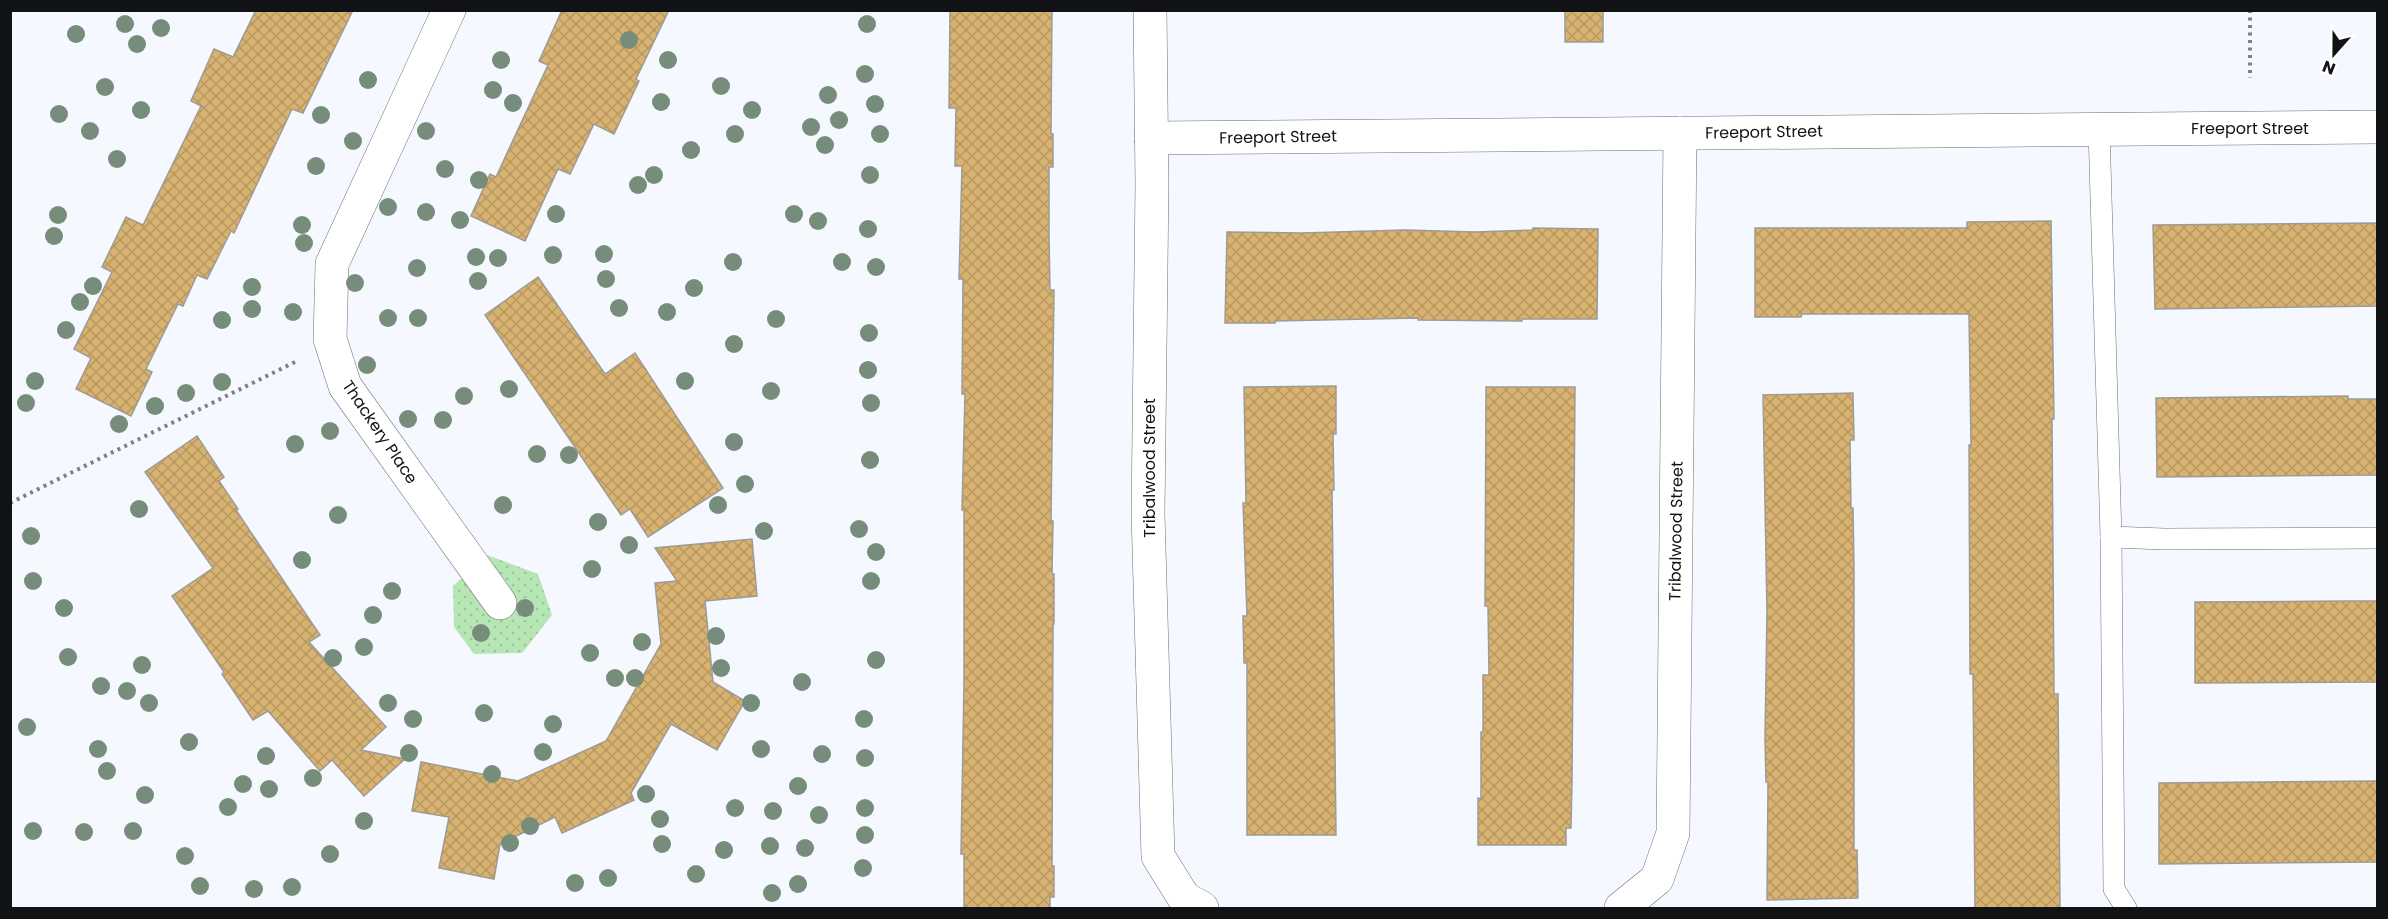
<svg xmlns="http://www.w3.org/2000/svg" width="2388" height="919" viewBox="0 0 2388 919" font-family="Poppins,sans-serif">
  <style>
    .grass { fill: url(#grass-dots) }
    .building { fill: url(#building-cross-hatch); stroke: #9e9b95; stroke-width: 1.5 }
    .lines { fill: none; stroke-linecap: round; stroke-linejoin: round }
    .service-casing { stroke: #6b6e74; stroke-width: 22 }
    .minor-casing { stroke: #6b6e74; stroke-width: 34 }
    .path { stroke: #7f8085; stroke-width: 4; stroke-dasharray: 3 4.5; stroke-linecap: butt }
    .service { stroke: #fff; stroke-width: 21 }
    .minor { stroke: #fff; stroke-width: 33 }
    .tree { fill: #768d7c }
    .labels { text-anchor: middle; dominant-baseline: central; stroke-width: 6; stroke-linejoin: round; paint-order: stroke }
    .street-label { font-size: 16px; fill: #111215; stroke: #fff }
  </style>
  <defs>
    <pattern id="grass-dots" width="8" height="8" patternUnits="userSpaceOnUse" patternTransform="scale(1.5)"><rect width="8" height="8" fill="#b6e6b4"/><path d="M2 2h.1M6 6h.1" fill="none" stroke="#9bc49a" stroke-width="1.8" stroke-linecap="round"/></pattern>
    <pattern id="building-cross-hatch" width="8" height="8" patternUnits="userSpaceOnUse" patternTransform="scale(1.5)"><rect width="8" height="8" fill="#d8b270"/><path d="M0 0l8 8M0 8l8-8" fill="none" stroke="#b89860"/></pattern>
  </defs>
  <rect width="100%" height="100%" fill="#f5f8fe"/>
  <!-- grass -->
  <polygon class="grass" points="487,555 538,574 552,615 522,653 474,654 454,627 453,586"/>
  <!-- building -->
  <g class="building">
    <polygon points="256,10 353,10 303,113 292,109 234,233 231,231 207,279 197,275 183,306 178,304 146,369 152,372 131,416 76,389 91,358 74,349 112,272 102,267 126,217 143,225 201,106 191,101 214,49 233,57"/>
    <polygon points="562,10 669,10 636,79 639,81 614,134 594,124 570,174 558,169 525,241 471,216 490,174 496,177 548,65 539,61"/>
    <polygon points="950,10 1052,10 1051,134 1053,134 1053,167 1049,167 1049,236 1050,290 1054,290 1051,521 1053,521 1052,574 1054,574 1054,624 1053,624 1052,866 1054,866 1054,897 1050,897 1050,909 964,909 964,854 961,854 964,682 964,510 962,510 965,394 962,394 963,279 959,279 962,166 955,166 956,108 949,108"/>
    <rect x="1565" y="10" width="38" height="32"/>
    <polygon points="2051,221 2054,419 2052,419 2054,694 2058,694 2060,909 1975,909 1973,674 1970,674 1969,445 1971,445 1969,314 1802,314 1801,317 1755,317 1755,228 1967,228 1967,222"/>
    <polygon points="2378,223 2378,306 2155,309 2153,225"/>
    <polygon points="1533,228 1598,229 1597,319 1522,319 1522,321 1418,320 1418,318 1275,321 1275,323 1225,323 1227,232 1302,233 1405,230 1475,232 1532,230"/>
    <polygon points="538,277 605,374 635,353 723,488 648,537 630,509 621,515 485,315"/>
    <polygon points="1336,386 1336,434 1333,434 1334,490 1332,490 1336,835 1247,835 1247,663 1244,663 1243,616 1247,616 1243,503 1246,503 1244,387"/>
    <polygon points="1486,387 1575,387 1572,781 1571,828 1566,828 1566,845 1478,845 1478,798 1481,799 1481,732 1483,732 1483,675 1489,675 1488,606 1485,606"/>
    <polygon points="1853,393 1854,440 1850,440 1851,508 1853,508 1854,566 1854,850 1857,850 1858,898 1767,900 1768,782 1766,782 1765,739 1767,612 1763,395"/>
    <polygon points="2348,396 2348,399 2378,399 2378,475 2157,477 2156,398"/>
    <polygon points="197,436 224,477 219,481 238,509 236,510 320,635 309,642 386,727 361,750 405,759 364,796 332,760 320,771 268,711 253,720 222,674 224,672 172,596 213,568 145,472"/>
    <polygon points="752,539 757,596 705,601 713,682 745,701 717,750 671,724 631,793 634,800 562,833 555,817 500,844 494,879 439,868 449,817 412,811 421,762 518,781 606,741 661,644 655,583 677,581 655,548"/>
    <polygon points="2345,601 2378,601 2378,682 2195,683 2195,602"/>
    <polygon points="2378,781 2378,862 2159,864 2159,783"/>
  </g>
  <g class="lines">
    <!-- service casing -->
    <g class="service-casing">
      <g id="service">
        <polyline points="2099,129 2111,537 2114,889 2126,908"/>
        <polyline points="2111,537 2164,539 2378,538"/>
      </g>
    </g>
    <!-- minor casing -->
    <g class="minor-casing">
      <g id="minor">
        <polyline points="449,10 332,264 330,339 345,386 500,603"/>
        <polyline points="1150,10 1152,184 1148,514 1158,856 1184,898 1202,908"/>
        <polyline points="1151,138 2378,127"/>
        <polyline points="1621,908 1657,879 1673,833 1680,133"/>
      </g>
    </g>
    <!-- path -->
    <g class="path">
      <polyline points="2250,10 2250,78"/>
      <polyline points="10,503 297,361"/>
    </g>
    <!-- service -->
    <use href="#service" class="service"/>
    <!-- minor -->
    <use href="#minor" class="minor"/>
  </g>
  <!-- trees -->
  <g class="tree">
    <circle cx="125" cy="24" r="9"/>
    <circle cx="867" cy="24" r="9"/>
    <circle cx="161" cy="28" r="9"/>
    <circle cx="76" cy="34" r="9"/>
    <circle cx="629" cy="40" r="9"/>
    <circle cx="137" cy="44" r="9"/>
    <circle cx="501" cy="60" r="9"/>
    <circle cx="668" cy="60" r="9"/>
    <circle cx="865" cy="74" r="9"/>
    <circle cx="368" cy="80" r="9"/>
    <circle cx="721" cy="86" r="9"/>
    <circle cx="105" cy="87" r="9"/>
    <circle cx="493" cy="90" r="9"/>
    <circle cx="828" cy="95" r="9"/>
    <circle cx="661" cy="102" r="9"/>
    <circle cx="513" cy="103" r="9"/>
    <circle cx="875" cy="104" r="9"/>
    <circle cx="141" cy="110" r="9"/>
    <circle cx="752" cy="110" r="9"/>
    <circle cx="59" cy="114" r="9"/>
    <circle cx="321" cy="115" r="9"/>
    <circle cx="839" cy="120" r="9"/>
    <circle cx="811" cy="127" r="9"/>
    <circle cx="90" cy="131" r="9"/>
    <circle cx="426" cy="131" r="9"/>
    <circle cx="735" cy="134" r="9"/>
    <circle cx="880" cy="134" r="9"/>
    <circle cx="353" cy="141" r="9"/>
    <circle cx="825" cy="145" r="9"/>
    <circle cx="691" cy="150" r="9"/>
    <circle cx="117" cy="159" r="9"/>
    <circle cx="316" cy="166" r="9"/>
    <circle cx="445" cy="169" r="9"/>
    <circle cx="654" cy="175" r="9"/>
    <circle cx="870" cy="175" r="9"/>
    <circle cx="479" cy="180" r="9"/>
    <circle cx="638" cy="185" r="9"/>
    <circle cx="388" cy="207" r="9"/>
    <circle cx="426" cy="212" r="9"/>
    <circle cx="556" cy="214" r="9"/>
    <circle cx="794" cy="214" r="9"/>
    <circle cx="58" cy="215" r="9"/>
    <circle cx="460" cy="220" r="9"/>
    <circle cx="818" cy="221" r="9"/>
    <circle cx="302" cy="225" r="9"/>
    <circle cx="868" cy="229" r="9"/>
    <circle cx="54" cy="236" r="9"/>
    <circle cx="304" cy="243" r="9"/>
    <circle cx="604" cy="254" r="9"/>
    <circle cx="553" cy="255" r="9"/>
    <circle cx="476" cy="257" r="9"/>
    <circle cx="498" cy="258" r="9"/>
    <circle cx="733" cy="262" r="9"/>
    <circle cx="842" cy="262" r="9"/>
    <circle cx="876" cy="267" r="9"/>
    <circle cx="417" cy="268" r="9"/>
    <circle cx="606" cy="279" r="9"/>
    <circle cx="478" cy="281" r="9"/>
    <circle cx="355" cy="283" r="9"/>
    <circle cx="93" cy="286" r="9"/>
    <circle cx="252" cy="287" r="9"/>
    <circle cx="694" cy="288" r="9"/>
    <circle cx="80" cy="302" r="9"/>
    <circle cx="619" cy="308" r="9"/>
    <circle cx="252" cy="309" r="9"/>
    <circle cx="293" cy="312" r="9"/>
    <circle cx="667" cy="312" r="9"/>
    <circle cx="388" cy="318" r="9"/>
    <circle cx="418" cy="318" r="9"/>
    <circle cx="776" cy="319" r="9"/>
    <circle cx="222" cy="320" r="9"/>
    <circle cx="66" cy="330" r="9"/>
    <circle cx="869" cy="333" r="9"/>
    <circle cx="734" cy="344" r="9"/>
    <circle cx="367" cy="365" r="9"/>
    <circle cx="868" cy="370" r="9"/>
    <circle cx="35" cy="381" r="9"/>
    <circle cx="685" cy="381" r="9"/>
    <circle cx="222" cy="382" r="9"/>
    <circle cx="509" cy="389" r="9"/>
    <circle cx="771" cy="391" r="9"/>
    <circle cx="186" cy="393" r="9"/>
    <circle cx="464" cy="396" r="9"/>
    <circle cx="26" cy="403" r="9"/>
    <circle cx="871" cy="403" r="9"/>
    <circle cx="155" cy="406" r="9"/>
    <circle cx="408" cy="419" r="9"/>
    <circle cx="443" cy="420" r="9"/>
    <circle cx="119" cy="424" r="9"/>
    <circle cx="330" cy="431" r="9"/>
    <circle cx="734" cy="442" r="9"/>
    <circle cx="295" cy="444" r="9"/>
    <circle cx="537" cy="454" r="9"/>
    <circle cx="569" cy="455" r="9"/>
    <circle cx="870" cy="460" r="9"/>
    <circle cx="745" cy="484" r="9"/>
    <circle cx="503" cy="505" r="9"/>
    <circle cx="718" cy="505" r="9"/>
    <circle cx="139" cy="509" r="9"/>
    <circle cx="338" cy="515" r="9"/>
    <circle cx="598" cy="522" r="9"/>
    <circle cx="859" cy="529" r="9"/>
    <circle cx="764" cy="531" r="9"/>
    <circle cx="31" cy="536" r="9"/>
    <circle cx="629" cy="545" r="9"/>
    <circle cx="876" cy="552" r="9"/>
    <circle cx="302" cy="560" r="9"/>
    <circle cx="592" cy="569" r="9"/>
    <circle cx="33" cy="581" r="9"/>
    <circle cx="871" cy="581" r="9"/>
    <circle cx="392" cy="591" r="9"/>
    <circle cx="64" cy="608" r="9"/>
    <circle cx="525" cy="608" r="9"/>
    <circle cx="373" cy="615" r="9"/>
    <circle cx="481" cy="633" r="9"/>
    <circle cx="716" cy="636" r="9"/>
    <circle cx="642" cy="642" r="9"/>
    <circle cx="364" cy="647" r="9"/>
    <circle cx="590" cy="653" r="9"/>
    <circle cx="68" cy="657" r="9"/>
    <circle cx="333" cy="658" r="9"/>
    <circle cx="876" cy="660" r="9"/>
    <circle cx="142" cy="665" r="9"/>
    <circle cx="721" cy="668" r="9"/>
    <circle cx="615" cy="678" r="9"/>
    <circle cx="635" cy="678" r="9"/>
    <circle cx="802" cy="682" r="9"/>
    <circle cx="101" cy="686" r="9"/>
    <circle cx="127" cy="691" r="9"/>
    <circle cx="149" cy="703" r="9"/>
    <circle cx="388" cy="703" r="9"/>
    <circle cx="751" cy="703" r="9"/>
    <circle cx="484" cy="713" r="9"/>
    <circle cx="413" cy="719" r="9"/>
    <circle cx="864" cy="719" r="9"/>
    <circle cx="553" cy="724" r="9"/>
    <circle cx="27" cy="727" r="9"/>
    <circle cx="189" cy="742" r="9"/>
    <circle cx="98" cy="749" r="9"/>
    <circle cx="761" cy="749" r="9"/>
    <circle cx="543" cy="752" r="9"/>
    <circle cx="409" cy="753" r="9"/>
    <circle cx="822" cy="754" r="9"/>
    <circle cx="266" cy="756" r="9"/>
    <circle cx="865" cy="758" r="9"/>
    <circle cx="107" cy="771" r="9"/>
    <circle cx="492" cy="774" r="9"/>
    <circle cx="313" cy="778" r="9"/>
    <circle cx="243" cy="784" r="9"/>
    <circle cx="798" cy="786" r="9"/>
    <circle cx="269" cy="789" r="9"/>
    <circle cx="646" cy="794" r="9"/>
    <circle cx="145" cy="795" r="9"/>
    <circle cx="228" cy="807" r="9"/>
    <circle cx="735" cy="808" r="9"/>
    <circle cx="865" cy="808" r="9"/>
    <circle cx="773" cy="811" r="9"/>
    <circle cx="819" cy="815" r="9"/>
    <circle cx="660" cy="819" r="9"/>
    <circle cx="364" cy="821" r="9"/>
    <circle cx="530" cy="826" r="9"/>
    <circle cx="33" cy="831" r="9"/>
    <circle cx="133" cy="831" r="9"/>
    <circle cx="84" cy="832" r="9"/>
    <circle cx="865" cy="835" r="9"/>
    <circle cx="510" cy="843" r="9"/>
    <circle cx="662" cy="844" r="9"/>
    <circle cx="770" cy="846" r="9"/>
    <circle cx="805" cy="848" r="9"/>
    <circle cx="724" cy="850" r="9"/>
    <circle cx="330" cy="854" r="9"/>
    <circle cx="185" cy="856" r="9"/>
    <circle cx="863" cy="868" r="9"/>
    <circle cx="696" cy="874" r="9"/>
    <circle cx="608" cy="878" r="9"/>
    <circle cx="575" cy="883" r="9"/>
    <circle cx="798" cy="884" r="9"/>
    <circle cx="200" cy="886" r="9"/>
    <circle cx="292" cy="887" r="9"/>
    <circle cx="254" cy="889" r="9"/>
    <circle cx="772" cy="893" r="9"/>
  </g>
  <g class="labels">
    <!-- street labels -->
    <g class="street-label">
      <text x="2250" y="128">Freeport Street</text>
      <text transform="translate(1764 132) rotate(-1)">Freeport Street</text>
      <text transform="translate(1278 137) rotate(-1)">Freeport Street</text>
      <text transform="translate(380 432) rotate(56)">Thackery Place</text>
      <text transform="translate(1149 468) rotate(-90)">Tribalwood Street</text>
      <text transform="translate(1676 531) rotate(-89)">Tribalwood Street</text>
    </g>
  </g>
  <!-- border -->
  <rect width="2388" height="919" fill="none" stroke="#111215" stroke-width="24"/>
  <!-- north arrow -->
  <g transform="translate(2334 54) rotate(201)" stroke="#ffffff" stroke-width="4.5" paint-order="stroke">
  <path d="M0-4.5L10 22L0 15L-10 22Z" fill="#111215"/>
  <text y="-9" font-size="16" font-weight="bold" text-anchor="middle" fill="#111215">N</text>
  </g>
</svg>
